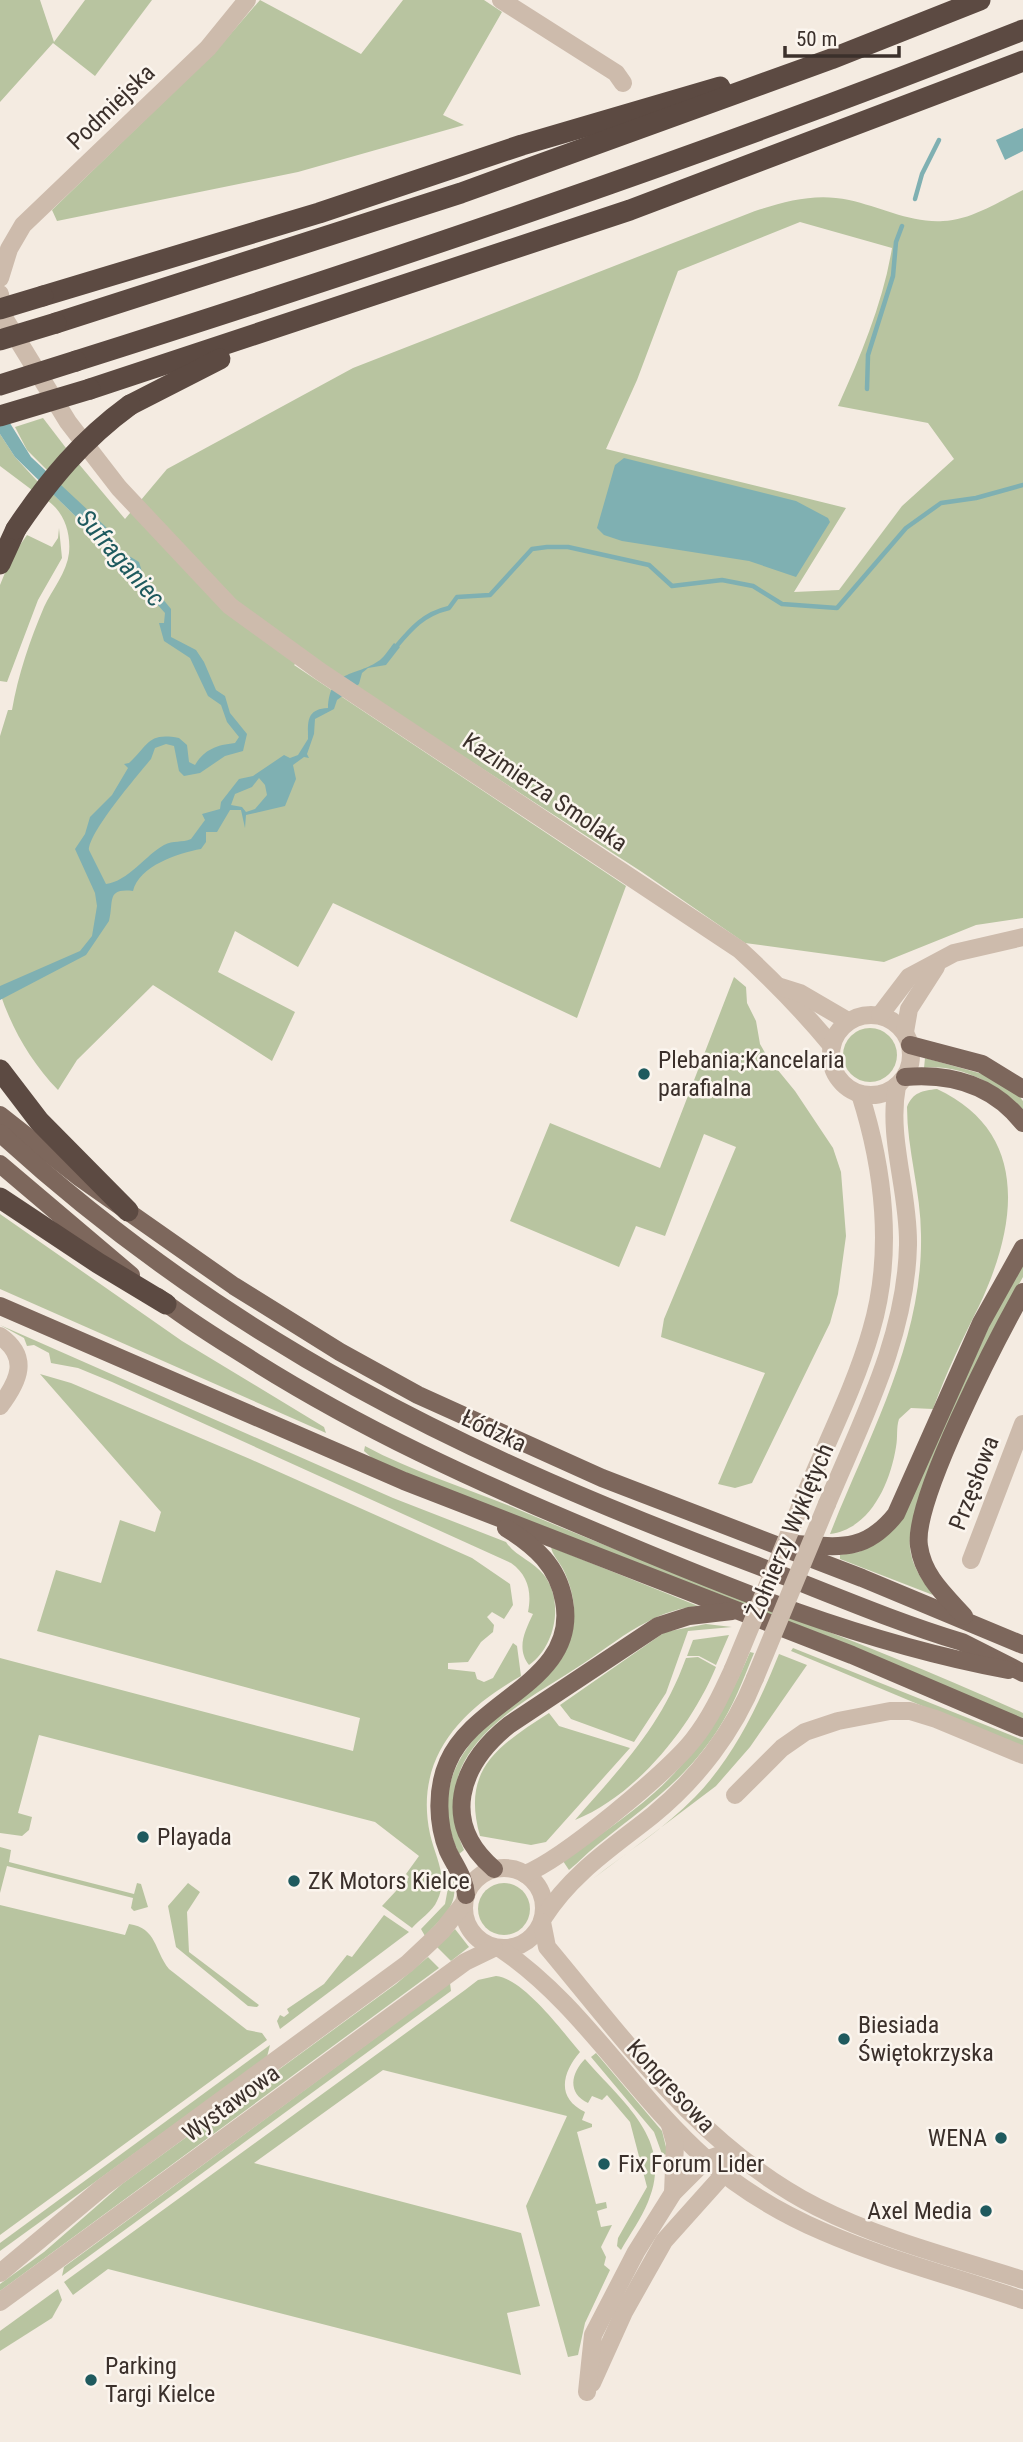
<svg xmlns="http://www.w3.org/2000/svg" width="1023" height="2442" viewBox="0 0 1023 2442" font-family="'Roboto Condensed',sans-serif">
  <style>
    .green { fill: #b8c4a0; fill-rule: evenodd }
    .water { fill: #7fb0b2; fill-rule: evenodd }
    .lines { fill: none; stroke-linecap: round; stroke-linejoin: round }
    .stream { stroke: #7fb0b2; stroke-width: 4.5 }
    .minor { stroke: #cdbbac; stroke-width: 18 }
    .major { stroke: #7d675c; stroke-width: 18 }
    .highway { stroke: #5c4a42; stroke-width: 21 }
    .minor-bridge { stroke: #cdbbac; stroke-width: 18 }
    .highway-bridge { stroke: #5c4a42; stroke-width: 21 }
    .poi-dot { fill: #1f5a5e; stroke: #fbf5ee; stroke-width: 2.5 }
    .labels { text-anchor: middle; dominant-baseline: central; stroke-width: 5; stroke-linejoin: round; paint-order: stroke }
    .street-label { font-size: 24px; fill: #3b302b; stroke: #fbf5ee }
    .poi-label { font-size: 24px; fill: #3b302b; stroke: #fbf5ee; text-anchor: start }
    .water-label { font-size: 26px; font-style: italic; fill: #1f5a5e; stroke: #fbf5ee }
  </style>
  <rect width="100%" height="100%" fill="#f4ebe1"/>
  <!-- green -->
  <g class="green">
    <polygon points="0,0 40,0 54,42 85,0 152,0 95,76 53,43 0,102"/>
    <polygon points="260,0 361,54 403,0 484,0 502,12 443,115 464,125 298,172 57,221 52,210 214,53"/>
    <path d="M 1023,190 L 1023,918 L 976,925 L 884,962 L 745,943 L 642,872 L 305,654 L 294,665 L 626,886 L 577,1018 L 333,903 L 298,967 L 235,931 L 218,972 L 295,1012 L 272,1061 L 153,985 L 77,1060 L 58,1090 C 31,1062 12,1029 0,993 L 0,736 L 8,710 L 12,710 C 18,675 30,640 44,607 C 52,590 67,572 69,553 C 71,533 64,512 48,501 L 53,494 L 107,547 L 60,485 L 78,463 L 125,519 L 167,469 L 353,368 L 755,211 C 787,201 815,193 849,200 C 881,207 910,223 943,221 C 971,220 998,202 1023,190 ZM 800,222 L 892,248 C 883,303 861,355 838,406 L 928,423 L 954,459 L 902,506 L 839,590 L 794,592 L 846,508 L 606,449 L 637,380 L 678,271 Z"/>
    <polygon points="43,418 66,448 47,470 27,450 15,427"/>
    <polygon points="0,434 15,457 38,482 32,490 0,466"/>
    <polygon points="59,528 62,558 38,600 7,682 0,681 0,585 11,558 27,535 52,547 58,538"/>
    <polygon points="734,977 746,987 747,1003 756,1021 760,1044 768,1058 795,1091 833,1148 841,1172 846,1236 838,1294 830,1323 752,1483 735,1488 718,1484 765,1373 661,1337 664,1319 736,1147 704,1134 665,1236 636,1226 619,1267 510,1221 550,1123 660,1168"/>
    <circle cx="870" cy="1055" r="27"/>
    <path d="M 925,1058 L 986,1075 L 1019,1096 L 1023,1101 L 1023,1110 C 1001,1085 958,1063 924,1068 Z"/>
    <path d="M 937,1089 C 1023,1129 1023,1213 979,1306 C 962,1340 946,1373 933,1409 L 911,1408 L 899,1419 C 896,1428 898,1437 896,1447 C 890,1484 870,1529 830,1534 C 868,1437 923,1342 921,1235 C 921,1192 907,1150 907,1107 C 913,1092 922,1091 937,1089 Z"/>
    <polygon points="0,1214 182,1341 324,1427 326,1433 0,1289"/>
    <path d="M 1023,1265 L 1023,1277 C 996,1324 904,1500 910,1548 C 912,1567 923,1581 933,1595 L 840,1559 L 840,1555 L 859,1552 L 877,1543 L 906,1511 L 991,1322 Z"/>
    <path d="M 0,1325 L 393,1498 L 506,1542 C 515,1556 533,1561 544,1575 C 564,1601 556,1646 529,1665 C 516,1648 525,1631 533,1614 L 528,1612 C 532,1592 528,1575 511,1563 L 112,1382 L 78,1368 L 51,1363 L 49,1353 L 34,1345 L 27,1346 L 24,1338 Z"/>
    <path d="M 40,1374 L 71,1383 L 250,1459 L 472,1558 L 510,1584 L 513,1605 L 504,1619 L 492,1612 L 487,1617 L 494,1625 L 493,1632 L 481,1642 L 468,1662 L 448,1663 L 448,1669 L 475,1672 L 477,1679 L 484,1682 L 493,1678 L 513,1643 L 517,1646 L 521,1676 C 460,1710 414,1759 430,1834 C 435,1857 449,1877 437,1901 C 433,1911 419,1920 412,1928 L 382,1906 L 409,1877 L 406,1874 L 419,1856 L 375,1822 L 39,1735 L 18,1813 L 32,1817 L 29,1830 L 22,1836 L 0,1833 L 0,1658 L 353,1751 L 360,1718 L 37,1631 L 56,1570 L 101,1583 L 120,1520 L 155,1532 L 161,1512 Z"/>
    <path d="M 365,1446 C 413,1472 467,1488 517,1509 C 684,1580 857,1637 1023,1713 L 1023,1721 L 425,1482 L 372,1458 L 364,1451 Z"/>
    <path d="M 551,1547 L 698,1606 C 680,1608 663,1613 647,1622 C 625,1633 605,1649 584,1663 C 544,1690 488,1717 464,1762 C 450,1789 452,1823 464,1850 L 459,1854 C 432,1796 455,1751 500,1713 C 533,1685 565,1675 573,1626 C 576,1606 572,1587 563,1569 C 559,1562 552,1554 551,1547 Z"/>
    <polygon points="706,1624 732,1627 688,1631 666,1693 634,1742 571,1719 560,1705 665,1632"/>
    <polygon points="729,1635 716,1665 699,1656 687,1656 693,1640"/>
    <polygon points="793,1648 1023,1740 1023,1748 791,1651"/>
    <path d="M 750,1652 L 754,1653 C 743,1680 733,1707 717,1731 C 683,1782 647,1805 601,1842 C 590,1850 579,1862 569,1870 L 563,1861 C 593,1839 626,1818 654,1793 C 697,1755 728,1705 750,1652 Z"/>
    <path d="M 779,1654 L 807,1665 L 750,1747 L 716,1786 L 594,1878 C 627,1852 665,1828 695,1797 C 734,1757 758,1706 779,1654 Z"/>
    <path d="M 698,1657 L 716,1667 C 691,1727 637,1795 575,1820 C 622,1766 661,1727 686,1658 Z"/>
    <path d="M 549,1713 L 559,1726 L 630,1748 L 546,1842 L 531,1845 L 480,1836 C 461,1769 498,1746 549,1713 Z"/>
    <polygon points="0,1847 11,1850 9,1862 134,1894 137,1883 141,1884 148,1907 134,1911 131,1908 133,1898 7,1866 0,1893"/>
    <path d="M 451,1872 C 462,1904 445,1914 425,1936 L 421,1929 L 445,1904 Z"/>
    <polygon points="188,1883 200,1892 187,1912 189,1952 259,2005 257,2007 248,2006 176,1947 168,1906"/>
    <circle cx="504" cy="1909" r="26"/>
    <path d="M 0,1905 L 125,1935 L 129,1924 C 157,1928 154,1950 169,1969 L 247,2030 L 262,2033 L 267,2040 L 0,2235 Z"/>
    <polygon points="384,1915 409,1932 280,2029 277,2021 280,2015 284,2017 289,2013 287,2009 324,1984 347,1955 352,1957"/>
    <polygon points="455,1929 469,1947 451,1961 437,1947"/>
    <polygon points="428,1957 439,1968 0,2291 0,2284 44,2252 122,2184 396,1984"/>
    <path d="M 496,1976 C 524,1979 562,2031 580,2052 C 562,2073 556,2098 585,2112 L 582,2120 L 592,2124 L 592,2127 L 577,2132 L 596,2204 L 606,2202 L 607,2208 L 597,2211 L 601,2227 L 612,2225 L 601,2247 L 606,2257 L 604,2265 L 610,2270 L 585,2323 L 578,2355 L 568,2357 L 526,2206 L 567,2116 L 383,2070 L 254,2163 L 521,2233 L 540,2306 L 507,2313 L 521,2375 L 108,2269 L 73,2295 L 64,2282 L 465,1990 L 478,1980 Z"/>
    <polygon points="450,1983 451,1991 62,2276 64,2267"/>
    <polygon points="270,2045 267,2057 0,2251 0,2243"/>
    <polygon points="596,2053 662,2131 668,2155 662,2154 654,2132 591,2057"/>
    <path d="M 585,2059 C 622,2102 675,2140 648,2202 C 641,2219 630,2234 621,2250 L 617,2246 L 618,2238 L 647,2187 L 630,2122 L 607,2095 L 602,2100 L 592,2096 L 588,2103 C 567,2093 571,2073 585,2059 Z"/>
    <polygon points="58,2289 62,2300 52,2318 0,2351 0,2331"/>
  </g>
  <!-- water -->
  <g class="water">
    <polygon points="1023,128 1023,151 1005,160 996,140"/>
    <path d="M 0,407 L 31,457 L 106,527 L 114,547 L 139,562 L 143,575 L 171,609 L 171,637 L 196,650 L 204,662 L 216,690 L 225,696 L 230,713 L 247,734 L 243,751 L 225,756 L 200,773 L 184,776 L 179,771 L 174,746 L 166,744 L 155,748 L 151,759 C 137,776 89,832 89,850 L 106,884 C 127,882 147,854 164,845 C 173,840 182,843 191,839 L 205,820 L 202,814 L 220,809 L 221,802 L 239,779 L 253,776 L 284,755 L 290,758 L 298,755 L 308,739 C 308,722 306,709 328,708 C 330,668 355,678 380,660 C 385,656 389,649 394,643 L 400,647 L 386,665 L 368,668 L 362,673 L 359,684 L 337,700 L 334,709 L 315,719 L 314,734 L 307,754 L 309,758 L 304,757 L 293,765 L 296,779 L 285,806 L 246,815 L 245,828 L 241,810 L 230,810 L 217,832 L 206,832 L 206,842 L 201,849 C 178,853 139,866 133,891 C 106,888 114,901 109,921 L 86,955 L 0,1000 L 0,986 L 80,951 L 92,936 L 97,906 L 95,893 L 75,849 L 85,834 L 90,817 L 112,795 L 128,768 L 124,764 L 129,763 C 149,745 147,732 179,738 L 187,745 L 189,762 L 195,765 C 204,750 216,745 235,743 L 239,737 L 227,722 L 221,705 L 208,696 L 190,658 L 164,641 L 159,623 L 164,623 L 165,613 L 135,580 L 134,567 L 121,559 L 114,559 L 109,549 L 15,457 L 0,434 ZM 259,778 L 265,785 L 267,795 L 255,809 L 246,812 L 242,807 L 231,805 L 235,794 L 252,787 Z"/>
    <polygon points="624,458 796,501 828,518 830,522 796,577 749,561 622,541 604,535 597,528 615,465"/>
  </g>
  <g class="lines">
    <!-- stream -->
    <g class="stream">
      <polyline points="915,199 922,174 939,140"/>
      <polyline points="867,389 868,355 893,276 896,242 902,226"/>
      <path d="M 394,649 C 411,629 423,614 449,608 L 457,597 L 490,595 L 532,549 L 547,547 L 568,547 L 649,565 L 672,586 L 722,580 L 753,586 L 782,604 L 837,608 L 906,528 L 941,503 L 976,498 L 1023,485"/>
    </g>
    <!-- minor -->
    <g class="minor">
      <polyline points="501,0 616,73 623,83"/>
      <polyline points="0,278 9,249 23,225 208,48 247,0"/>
      <path d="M 0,294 L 3,316 L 68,422 L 119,488 L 230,606 L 321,672 L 740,950 C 773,980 803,1011 832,1046"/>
      <polyline points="781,987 800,993 848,1021"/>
      <circle cx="871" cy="1055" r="40"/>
      <polyline points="880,1015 909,977 954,953 1023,937"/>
      <polyline points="905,1032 909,1009 936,967"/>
      <path d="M 0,1336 C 30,1357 19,1381 0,1406"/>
      <path d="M 805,1495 C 827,1441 855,1387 871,1331 C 894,1254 884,1169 860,1094"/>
      <path d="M 827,1504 C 862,1420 906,1337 908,1245 C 909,1191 887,1138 897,1086"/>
      <polyline points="971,1560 1023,1424"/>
      <polyline points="735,1795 782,1748 805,1732 838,1721 890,1711 910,1711 936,1719 1023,1755"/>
      <circle cx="504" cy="1908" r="40"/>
      <path d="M 525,1874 C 563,1859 668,1772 693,1740 C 710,1719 722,1693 733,1669"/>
      <path d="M 544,1917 C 572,1873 613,1847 653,1815 C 697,1779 734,1731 755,1678"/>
      <path d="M 542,1922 L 547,1947 C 628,2044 703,2149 817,2207 C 882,2240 954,2258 1023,2280"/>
      <path d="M 501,1949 C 582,2004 632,2093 705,2158 C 795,2239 912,2262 1023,2300"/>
      <polyline points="670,2125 675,2143 673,2193"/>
      <polyline points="0,2273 103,2187 407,1964 442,1931 464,1903"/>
      <polyline points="0,2302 465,1962 494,1948"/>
      <polyline points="592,2383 624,2312 664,2241 724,2174 726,2165"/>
      <polyline points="587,2392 593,2335 636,2252 673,2193 706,2160 717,2156"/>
    </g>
    <!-- major -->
    <g class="major">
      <polyline points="910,1045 982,1064 1023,1089"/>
      <path d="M 905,1077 C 952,1073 993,1085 1023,1123"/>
      <polyline points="0,1115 80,1178 234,1286 340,1352 418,1395 602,1478 862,1578 1023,1645"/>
      <path d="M 0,1133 C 228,1342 469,1458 756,1565 C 824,1591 892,1621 962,1642 L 1023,1673"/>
      <polyline points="0,1164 131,1275"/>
      <path d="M 158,1297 C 188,1321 222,1341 255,1362 C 362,1429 475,1481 592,1530 C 728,1588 862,1643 1008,1670"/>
      <polyline points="0,1306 404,1481 852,1655 1023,1728"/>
      <path d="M 795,1544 C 839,1547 865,1553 896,1514 L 981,1323 L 1023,1248"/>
      <path d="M 964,1616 C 945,1595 923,1576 919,1546 C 912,1501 998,1337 1023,1292"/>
      <path d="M 494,1869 C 440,1823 459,1765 509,1725 L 658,1626 L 689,1616 L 732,1611"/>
      <path d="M 466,1895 C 465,1878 455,1866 448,1851 C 437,1824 436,1789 448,1762 C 475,1699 579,1681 564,1601 C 558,1566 535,1546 506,1528"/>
    </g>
    <!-- highway -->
    <g class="highway">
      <polyline points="43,296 319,213 522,145 720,87"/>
      <polyline points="56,323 461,193 831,59 980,0"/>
      <path d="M 76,361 C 395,260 712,153 1023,30"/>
      <polyline points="90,389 630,210 1023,61"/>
      <polyline points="130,405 220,359"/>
      <polyline points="0,564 16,529"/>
      <polyline points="0,1070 39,1121 128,1211"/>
      <polyline points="0,1198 98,1263 166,1304"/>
    </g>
    <!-- minor-bridge -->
    <g class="minor-bridge">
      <polyline points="733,1669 805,1495"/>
      <polyline points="755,1678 827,1504"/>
    </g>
    <!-- highway-bridge -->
    <g class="highway-bridge">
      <polyline points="0,309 43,296"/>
      <polyline points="0,340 56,323"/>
      <polyline points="0,385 76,361"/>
      <polyline points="0,416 90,389"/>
      <path d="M 16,529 C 49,480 82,440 130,405"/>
    </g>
  </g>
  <!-- markers -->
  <g class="poi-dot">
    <circle cx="644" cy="1074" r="7"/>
    <circle cx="143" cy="1837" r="7"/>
    <circle cx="294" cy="1881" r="7"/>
    <circle cx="844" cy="2039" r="7"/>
    <circle cx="1001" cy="2138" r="7"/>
    <circle cx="604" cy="2164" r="7"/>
    <circle cx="986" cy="2211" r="7"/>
    <circle cx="91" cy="2380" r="7"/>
  </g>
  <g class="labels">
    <!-- street labels -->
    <g class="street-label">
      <text transform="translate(111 107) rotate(-44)">Podmiejska</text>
      <text transform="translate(545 792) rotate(34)">Kazimierza Smolaka</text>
      <text transform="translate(494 1431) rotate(25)">Łódzka</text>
      <text transform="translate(974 1483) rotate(-69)">Przęsłowa</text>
      <text transform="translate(790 1531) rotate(-67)">Żołnierzy Wyklętych</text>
      <text transform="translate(671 2086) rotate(47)">Kongresowa</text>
      <text transform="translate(231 2103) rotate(-36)">Wystawowa</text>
    </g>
    <!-- poi labels -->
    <g class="poi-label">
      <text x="658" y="1060">Plebania;Kancelaria<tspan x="658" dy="28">parafialna</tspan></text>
      <text x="157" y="1837">Playada</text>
      <text x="308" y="1881">ZK Motors Kielce</text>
      <text x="858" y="2025">Biesiada<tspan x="858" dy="28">Świętokrzyska</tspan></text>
      <text x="987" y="2138" text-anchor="end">WENA</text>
      <text x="618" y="2164">Fix Forum Lider</text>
      <text x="972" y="2211" text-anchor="end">Axel Media</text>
      <text x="105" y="2366">Parking<tspan x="105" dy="28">Targi Kielce</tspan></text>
    </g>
    <!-- water labels -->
    <g class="water-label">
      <text transform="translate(121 558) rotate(49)">Sufraganiec</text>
    </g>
  </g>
  <!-- scale -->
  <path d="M785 46v10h114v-10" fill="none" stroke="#3b302b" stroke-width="3.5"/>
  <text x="796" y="46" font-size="21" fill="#3b302b" stroke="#fbf5ee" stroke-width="5" paint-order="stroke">50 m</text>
</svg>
